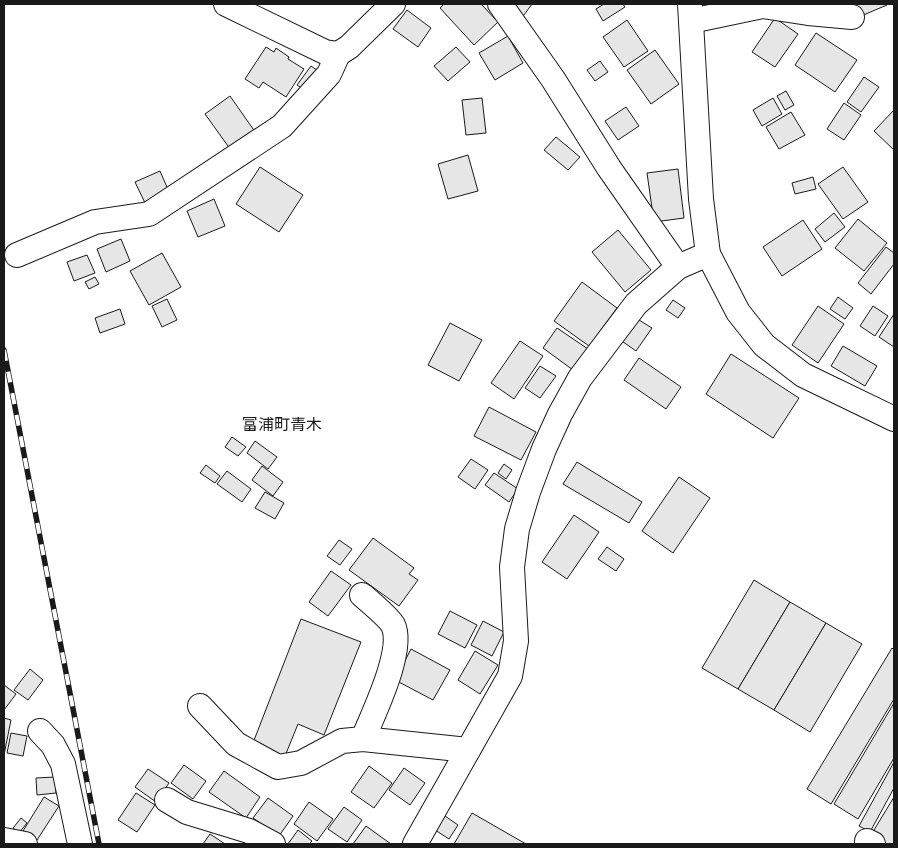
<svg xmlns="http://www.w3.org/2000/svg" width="898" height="848" viewBox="0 0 898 848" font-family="'Roboto Serif','Noto Sans JP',serif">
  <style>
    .building { fill: #e6e6e6; stroke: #1a1a1a }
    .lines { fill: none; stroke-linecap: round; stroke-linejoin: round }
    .minor-casing { stroke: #1a1a1a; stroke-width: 26 }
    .minor { stroke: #fff; stroke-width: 24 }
    .rail-casing { stroke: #1a1a1a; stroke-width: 5.5 }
    .rail { stroke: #fff; stroke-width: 4; stroke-dasharray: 11; stroke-linecap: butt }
    .labels { text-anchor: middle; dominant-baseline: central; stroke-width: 4; stroke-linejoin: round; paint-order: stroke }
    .neighbourhood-label { font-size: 16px; fill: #1a1a1a; stroke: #fff }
  </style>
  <rect width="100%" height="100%" fill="#fff"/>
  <!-- building -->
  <g class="building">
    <polygon points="444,4 481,4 498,22 474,45 440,8"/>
    <polygon points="508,4 532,4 521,19"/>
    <polygon points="604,4 623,4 625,7 603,21 596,9"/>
    <polygon points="855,4 886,4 887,5 861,16"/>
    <polygon points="407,10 431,28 418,47 393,29"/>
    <polygon points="775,18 798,34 775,67 752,52"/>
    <polygon points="627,20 648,51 624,67 603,37"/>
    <polygon points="816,33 857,60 835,92 795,65"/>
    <polygon points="508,36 523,63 495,80 479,53"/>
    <polygon points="266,47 274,52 276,48 289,57 288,59 304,69 286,97 263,82 259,88 245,79"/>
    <polygon points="456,47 470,62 448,81 434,66"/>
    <polygon points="655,50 679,84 651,104 627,70"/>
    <polygon points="600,61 608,72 595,81 587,70"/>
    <polygon points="311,66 321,73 307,92 297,85"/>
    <polygon points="864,77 879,87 861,112 847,102"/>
    <polygon points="786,91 794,105 785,110 777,96"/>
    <polygon points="230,96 258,136 233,153 205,114"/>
    <polygon points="482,98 486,133 466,135 462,100"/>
    <polygon points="773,98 782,114 762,126 753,110"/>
    <polygon points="844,103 861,115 844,140 827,129"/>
    <polygon points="626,107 639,126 618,140 605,121"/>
    <polygon points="894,110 894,150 874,131"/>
    <polygon points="791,112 805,135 779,149 766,127"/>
    <polygon points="556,137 580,157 568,170 544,150"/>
    <polygon points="468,155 478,191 448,199 438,164"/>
    <polygon points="260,167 303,195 279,232 236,204"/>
    <polygon points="843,167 868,202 843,219 818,184"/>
    <polygon points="678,169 684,218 654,222 647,173"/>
    <polygon points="160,171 170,194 146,205 135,182"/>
    <polygon points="813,177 816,189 795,194 792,183"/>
    <polygon points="214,199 225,226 198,237 187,211"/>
    <polygon points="834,213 845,227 825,242 815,229"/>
    <polygon points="858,219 887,243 864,271 835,248"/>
    <polygon points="803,220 822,249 782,276 763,247"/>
    <polygon points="618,230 651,270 625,292 592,252"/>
    <polygon points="121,239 130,261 106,272 97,249"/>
    <polygon points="886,247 894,253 894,264 871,294 858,283"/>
    <polygon points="162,253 181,287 149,305 130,271"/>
    <polygon points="87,255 95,273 74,281 67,262"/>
    <polygon points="95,277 99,284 89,289 85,282"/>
    <polygon points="582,282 617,308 589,346 554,321"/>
    <polygon points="838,297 853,308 845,319 830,309"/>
    <polygon points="167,299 177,320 162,327 152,306"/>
    <polygon points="673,300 685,308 678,318 666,310"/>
    <polygon points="818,306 844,324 818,363 792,345"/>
    <polygon points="873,306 888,316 875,336 860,326"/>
    <polygon points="120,309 125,324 100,333 95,318"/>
    <polygon points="894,314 894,347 879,337"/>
    <polygon points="634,317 652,328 636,351 619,339"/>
    <polygon points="450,323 482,340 459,381 428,365"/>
    <polygon points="557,328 588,349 573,370 543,348"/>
    <polygon points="520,341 543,356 514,399 491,383"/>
    <polygon points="843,346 877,366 865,386 831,366"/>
    <polygon points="731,354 799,398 773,438 706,394"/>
    <polygon points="639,358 681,387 666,409 624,380"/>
    <polygon points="540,366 556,376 540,398 525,388"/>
    <polygon points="489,407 536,432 521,460 474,436"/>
    <polygon points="232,437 246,447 238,456 225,447"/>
    <polygon points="255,441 277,457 268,469 247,453"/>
    <polygon points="471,459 488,470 475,489 458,477"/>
    <polygon points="577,462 642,502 629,523 563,484"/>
    <polygon points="504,464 512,470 506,479 498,473"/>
    <polygon points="206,465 220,476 215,483 200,473"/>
    <polygon points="262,466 283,482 273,496 252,480"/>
    <polygon points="227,471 251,489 242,502 217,484"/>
    <polygon points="494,473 518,489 509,502 485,485"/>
    <polygon points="679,477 710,498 673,553 642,531"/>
    <polygon points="265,492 284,503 275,519 255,508"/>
    <polygon points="574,515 599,532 567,579 542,562"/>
    <polygon points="373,538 414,568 409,574 418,580 399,606 349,570"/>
    <polygon points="339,540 352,549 340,565 327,556"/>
    <polygon points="607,547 624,559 616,571 598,559"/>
    <polygon points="331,571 351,585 328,616 309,602"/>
    <polygon points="754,580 790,602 738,689 702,668"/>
    <polygon points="790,602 826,623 774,710 738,689"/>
    <polygon points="450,611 477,625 465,648 438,634"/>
    <polygon points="301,619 361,642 324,735 298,724 283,761 251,748"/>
    <polygon points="483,621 504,632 492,656 471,645"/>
    <polygon points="826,623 862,644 810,732 774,710"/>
    <polygon points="892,648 894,650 894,699 831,804 807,789"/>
    <polygon points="411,649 450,670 433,700 395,680"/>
    <polygon points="475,651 498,665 480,694 458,680"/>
    <polygon points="30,669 43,680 28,700 14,690"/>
    <polygon points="4,685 16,694 4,710"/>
    <polygon points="894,703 894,758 858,819 834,804"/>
    <polygon points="4,718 11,720 4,755"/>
    <polygon points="11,733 27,736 23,756 7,753"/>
    <polygon points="894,762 894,788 870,832 859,826"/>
    <polygon points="184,765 206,781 193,799 171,783"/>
    <polygon points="369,766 392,783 374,808 351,792"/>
    <polygon points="404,768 425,783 410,805 389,790"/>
    <polygon points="148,769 169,783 156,802 135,787"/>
    <polygon points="224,771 260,797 246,818 209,792"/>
    <polygon points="55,777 56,793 37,795 36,778"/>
    <polygon points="136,793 155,805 137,832 118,820"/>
    <polygon points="44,797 59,806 37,840 23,831"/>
    <polygon points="894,797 894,844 885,844 871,835"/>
    <polygon points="268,798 293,816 279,836 253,818"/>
    <polygon points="309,802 333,819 317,841 294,824"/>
    <polygon points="344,807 362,820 347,842 328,829"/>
    <polygon points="472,813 526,844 454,844"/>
    <polygon points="445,816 458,825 449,839 435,830"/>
    <polygon points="21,818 27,823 19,833 13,828"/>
    <polygon points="366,826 391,844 353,844"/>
    <polygon points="298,830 312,841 309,844 288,844"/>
    <polygon points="210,834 225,844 203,844"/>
  </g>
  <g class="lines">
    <!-- minor casing -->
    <g class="minor-casing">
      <g id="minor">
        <polyline points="226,4 325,52 338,54"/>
        <polyline points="500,4 553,79 609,168 678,267"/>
        <polyline points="690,4 701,199 708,254 738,312 764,345 803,375 894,419"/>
        <polyline points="691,21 763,6 808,13 852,17"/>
        <polyline points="17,255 95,222 149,214 282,126 329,74 338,54 349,47 393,4"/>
        <path d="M 362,595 C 369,601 389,618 393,625 C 405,650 373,714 363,739"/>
        <polyline points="200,706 236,744 278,767 301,763 342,741 363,739 468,750"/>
        <polyline points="40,731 53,745 63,764 80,844"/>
        <polyline points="167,800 187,812 249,831 273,844"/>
        <polyline points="4,840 25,844"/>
        <polyline points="867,841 873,844"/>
        <polyline points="415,844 510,676 516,641 512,567 517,529 528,492 544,449 560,414 580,378 636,304 678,267 708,254"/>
      </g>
    </g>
    <!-- minor -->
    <use href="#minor" class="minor"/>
    <!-- rail casing -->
    <g class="rail-casing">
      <polyline id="rail" points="4,350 99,844"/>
    </g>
    <!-- rail -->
    <use href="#rail" class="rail"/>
  </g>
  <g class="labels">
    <!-- neighbourhood labels -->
    <g class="neighbourhood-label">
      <text x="282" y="424">富浦町青木</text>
    </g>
  </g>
  <!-- border -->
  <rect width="898" height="848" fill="none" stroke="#1a1a1a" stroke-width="10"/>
</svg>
